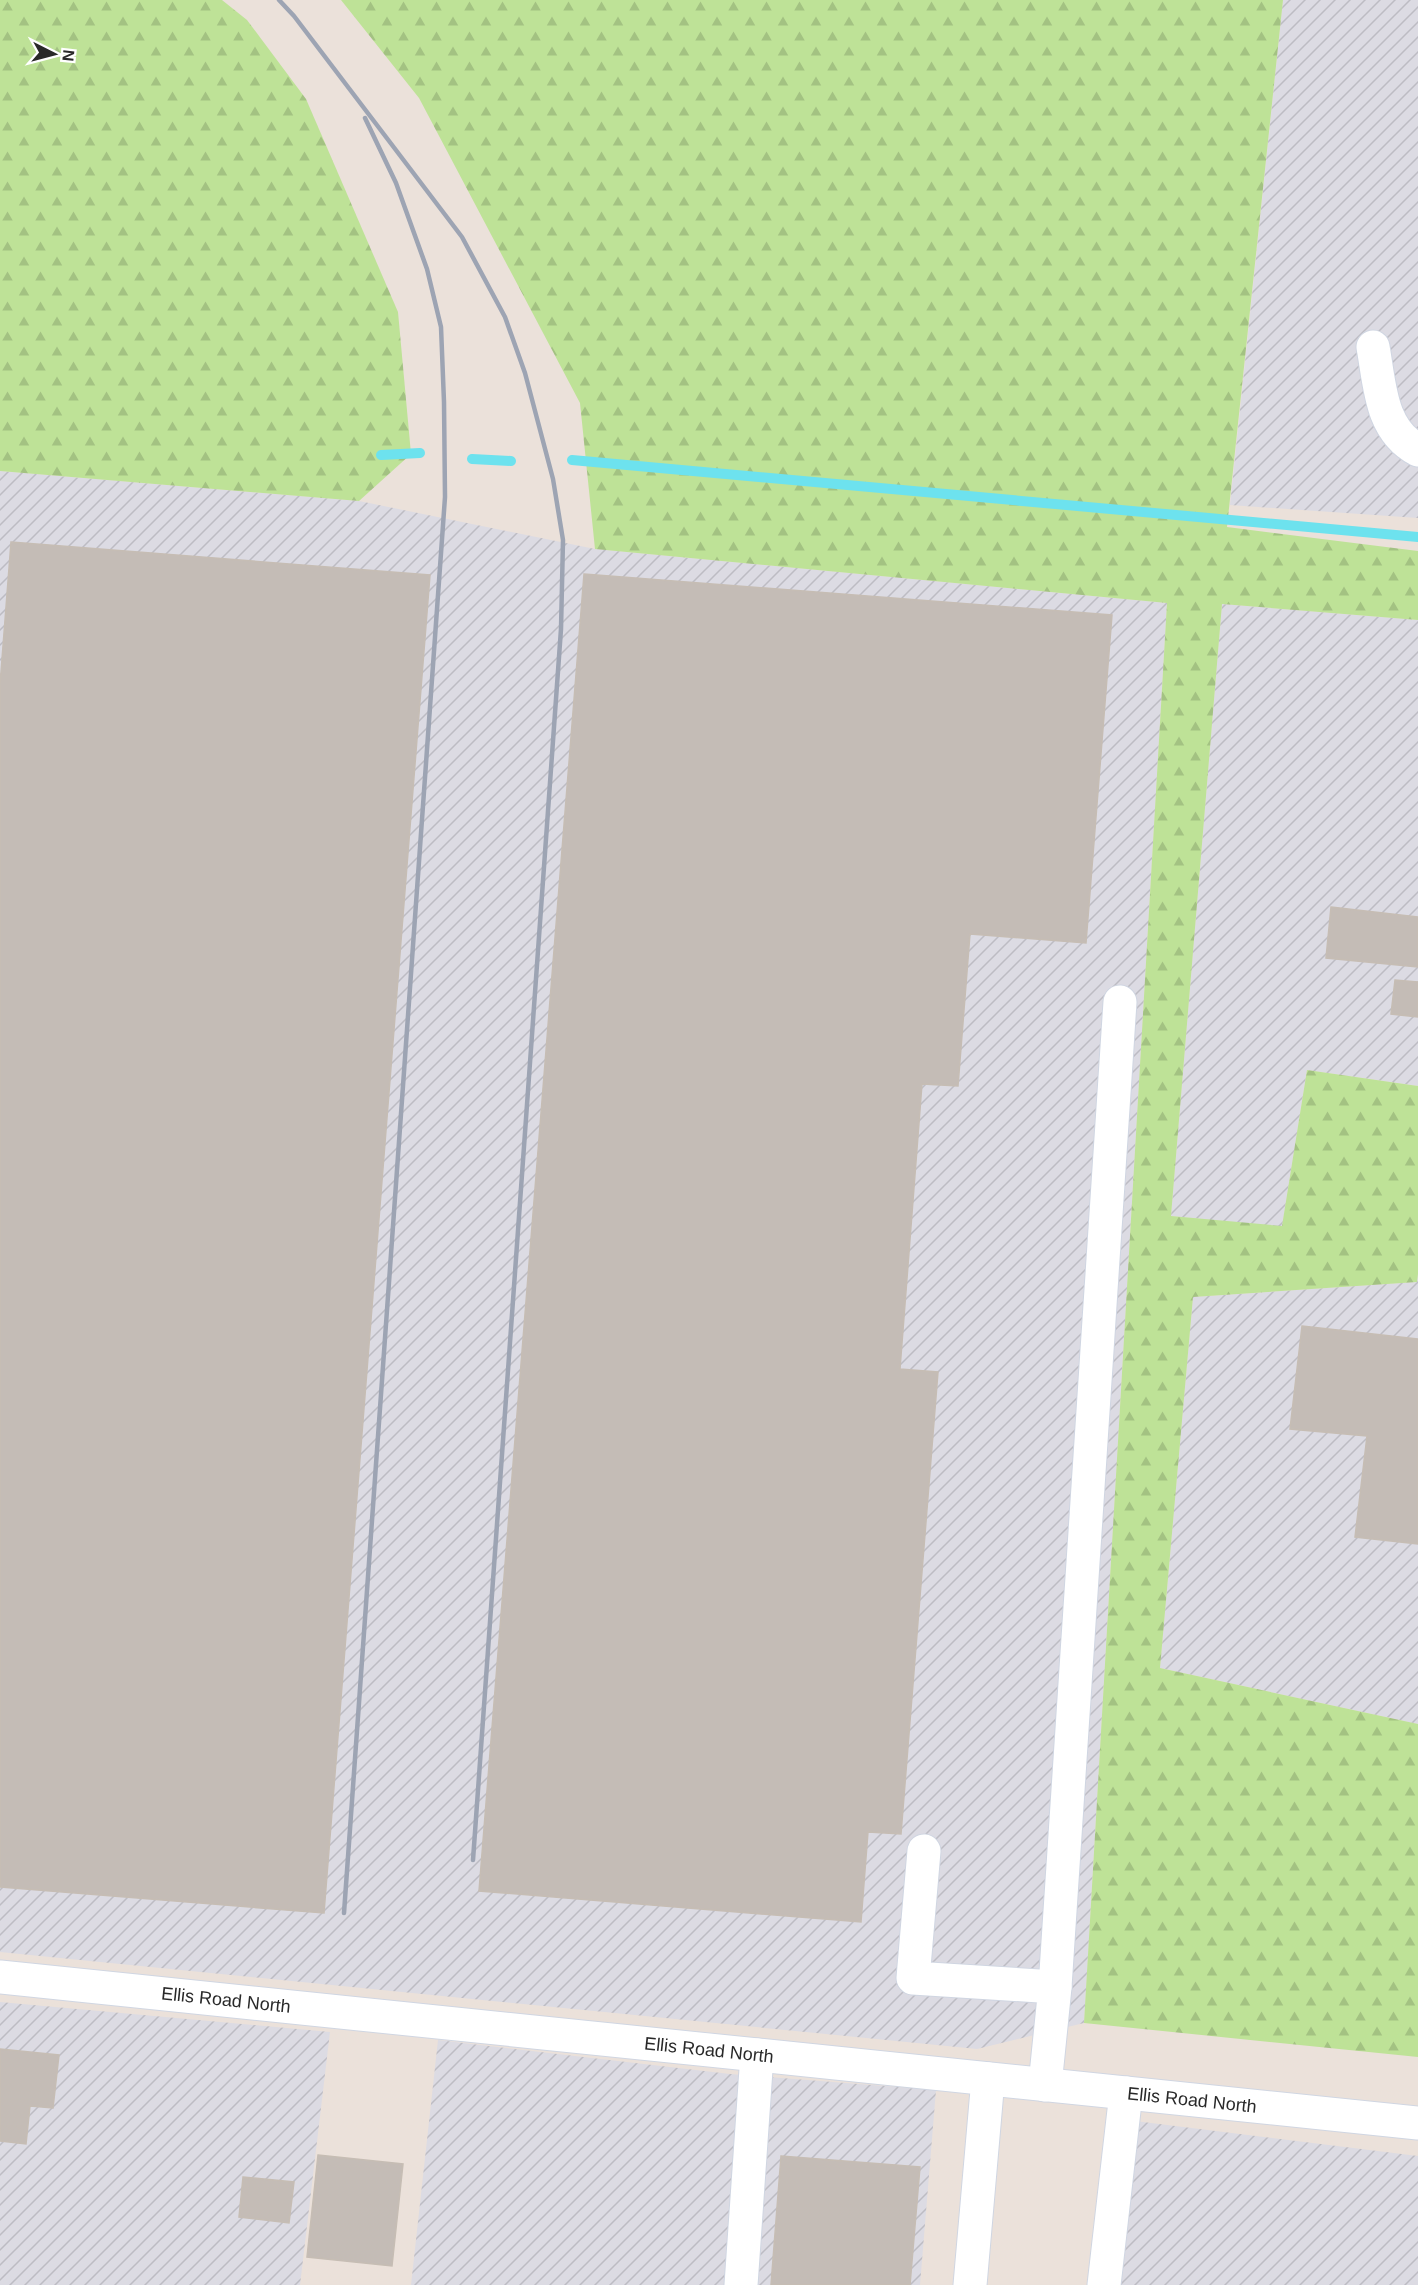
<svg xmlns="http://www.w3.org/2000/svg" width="1418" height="2285" viewBox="0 0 1418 2285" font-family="Arial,sans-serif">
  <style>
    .industrial { fill: url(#industrial-furrows) }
    .forest { fill: url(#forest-firs) }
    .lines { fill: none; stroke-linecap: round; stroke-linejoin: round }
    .stream { stroke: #6de2ee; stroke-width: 10 }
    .building { fill: #c4bcb6; stroke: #c6bdb4; stroke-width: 1.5 }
    .minor-casing { stroke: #d0d6e2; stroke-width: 35 }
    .minor { stroke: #fff; stroke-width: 33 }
    .rail { stroke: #9da4b3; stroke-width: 4.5 }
    .labels { text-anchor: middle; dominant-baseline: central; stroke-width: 6; stroke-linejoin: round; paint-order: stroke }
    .street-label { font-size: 18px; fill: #292929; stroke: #fff }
  </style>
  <defs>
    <pattern id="industrial-furrows" width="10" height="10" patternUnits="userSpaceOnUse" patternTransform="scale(1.5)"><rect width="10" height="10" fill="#dcdbe3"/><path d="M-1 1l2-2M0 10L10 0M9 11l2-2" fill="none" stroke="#bdbcc3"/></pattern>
    <pattern id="forest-firs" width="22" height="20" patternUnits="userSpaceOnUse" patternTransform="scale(1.5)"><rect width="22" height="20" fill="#bee297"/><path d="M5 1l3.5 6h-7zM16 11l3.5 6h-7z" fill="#a3c282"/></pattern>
  </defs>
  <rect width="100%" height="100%" fill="#ebe1da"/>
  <!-- industrial -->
  <g class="industrial">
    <polygon points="1283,0 1418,0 1418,518 1230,505"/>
    <polygon points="0,471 359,501 595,549 1167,603 1084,2023 977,2049 0,1952"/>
    <polygon points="1222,604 1418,620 1418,1086 1307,1070 1282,1227 1171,1216"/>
    <polygon points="1418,1274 1418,1724 1160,1668 1193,1297 1417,1282"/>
    <polygon points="0,2002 330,2032 300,2285 0,2285"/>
    <polygon points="438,2040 730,2074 936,2090 920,2285 411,2285"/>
    <polygon points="1135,2121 1418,2156 1418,2285 1119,2285"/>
  </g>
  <!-- forest -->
  <g class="forest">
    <polygon points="0,0 222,0 247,20 306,99 398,312 411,454 359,501 0,471"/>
    <polygon points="341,0 1283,0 1227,527 1418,551 1418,620 1222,604 1171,1216 1282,1226 1307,1070 1418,1086 1418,1274 1417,1282 1193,1297 1160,1668 1418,1724 1418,2057 1084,2023 1167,603 595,549 580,403 419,98"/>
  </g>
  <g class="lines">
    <!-- stream -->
    <g class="stream">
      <polyline points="381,455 420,453"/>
      <polyline points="472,459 511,461"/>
      <polyline points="572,460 1418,537"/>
    </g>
  </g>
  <!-- building -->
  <g class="building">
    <polygon points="11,542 430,575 324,1913 0,1887 0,685"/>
    <polygon points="584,574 1112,615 1086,943 970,934 958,1086 922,1084 900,1369 938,1372 901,1834 868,1832 861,1922 479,1891"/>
    <polygon points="1331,907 1418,917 1418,967 1326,958"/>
    <polygon points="1395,980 1418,982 1418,1017 1391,1014"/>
    <polygon points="1302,1326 1418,1339 1418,1544 1355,1537 1367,1436 1290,1429"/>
    <polygon points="0,2049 59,2055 53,2108 30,2106 26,2144 0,2141"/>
    <polygon points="318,2155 403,2164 392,2266 307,2257"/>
    <polygon points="781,2156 920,2167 910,2285 771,2285"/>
    <polygon points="243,2177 294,2182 289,2223 239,2217"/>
  </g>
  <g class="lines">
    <!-- minor casing -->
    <g class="minor-casing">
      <g id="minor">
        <path d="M 1373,347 C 1380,385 1380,430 1418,450"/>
        <polyline points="924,1851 913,1978 1055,1987 1045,2085"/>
        <polyline points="0,1977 1418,2123"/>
        <polyline points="1055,1987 1120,1002"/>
        <polyline points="741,2285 757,2055"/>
        <polyline points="970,2285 988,2079"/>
        <polyline points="1104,2285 1126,2093"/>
      </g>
    </g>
    <!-- minor -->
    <use href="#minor" class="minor"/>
    <!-- rail -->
    <g class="rail">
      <polyline points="279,0 294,16 462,237 505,317 525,373 553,479 563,540 561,629 473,1860"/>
      <polyline points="344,1913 445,497 444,402 441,327 427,269 396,183 365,118"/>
    </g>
  </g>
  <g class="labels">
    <!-- street labels -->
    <g class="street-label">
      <text transform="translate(226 2000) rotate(6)">Ellis Road North</text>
      <text transform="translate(709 2050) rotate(6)">Ellis Road North</text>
      <text transform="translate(1192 2100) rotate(6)">Ellis Road North</text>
    </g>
  </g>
  <!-- north arrow -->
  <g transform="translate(54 54) rotate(96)" stroke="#ffffff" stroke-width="4.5" paint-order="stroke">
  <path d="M0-4.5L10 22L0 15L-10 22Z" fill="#292929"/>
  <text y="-9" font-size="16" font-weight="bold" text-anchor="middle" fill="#292929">N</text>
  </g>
</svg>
